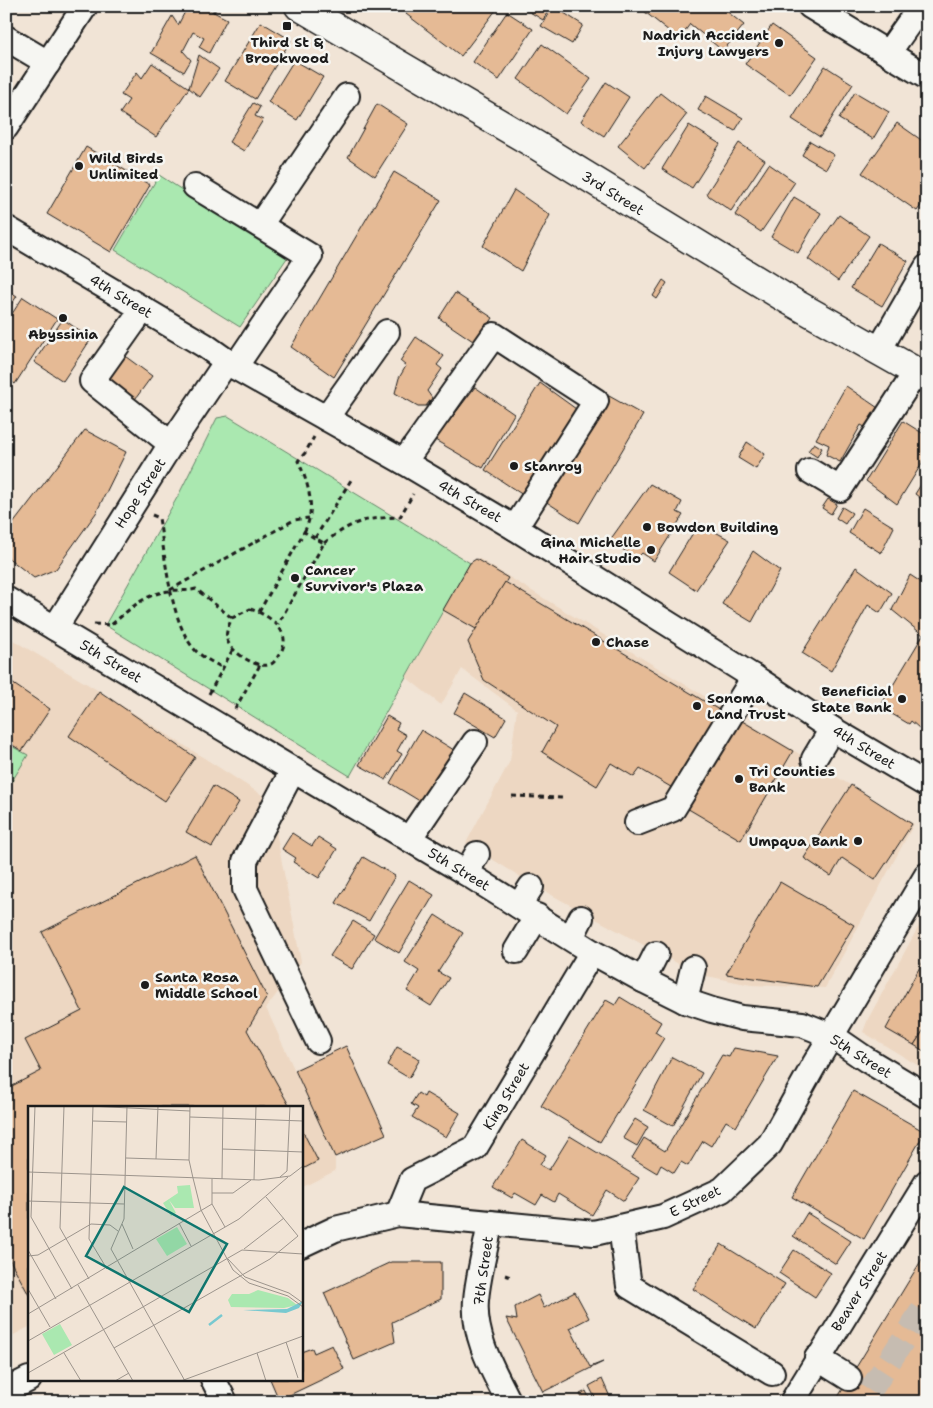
<svg xmlns="http://www.w3.org/2000/svg" width="933" height="1408" viewBox="0 0 933 1408" font-family="'Shantell Sans',sans-serif">
  <style>
    .built { fill: #edd7c2 }
    .green { fill: #aae8b0; stroke: #638266 }
    .building { fill: #e5ba95; stroke: #1c1c1c }
    .lines { fill: none; stroke-linecap: round; stroke-linejoin: round }
    .minor-tunnel { stroke: #c6bcb1; stroke-width: 24; stroke-dasharray: 24 12; stroke-linecap: butt }
    .minor-casing { stroke: #1c1c1c; stroke-width: 28 }
    .major-casing { stroke: #1c1c1c; stroke-width: 31 }
    .path { stroke: #1c1c1c; stroke-width: 3; stroke-dasharray: 5 4; stroke-linecap: butt }
    .minor { stroke: #f6f6f2; stroke-width: 24 }
    .major { stroke: #f6f6f2; stroke-width: 28 }
    .poi-dot { fill: #1c1c1c; stroke: #f6f6f2; stroke-width: 2 }
    .labels { text-anchor: middle; dominant-baseline: central; stroke-width: 5; stroke-linejoin: round; paint-order: stroke }
    .poi-label { font-size: 14px; font-weight: bold; fill: #1c1c1c; stroke: #f6f6f2; text-anchor: start }
    .street-label { font-size: 14px; fill: #1c1c1c; stroke: #f6f6f2 }
    .inset-river { fill: none; stroke: #78c9d0; stroke-width: 2.5 }
    .inset-road { fill: none; stroke: #9c948c; stroke-width: 1 }
    .view { fill: #0f766e; fill-opacity: 0.15; stroke: #0f766e; stroke-width: 2.5 }
    .inset-edge { fill: none; stroke: #1c1c1c; stroke-width: 2.5 }
  </style>
  <rect width="100%" height="100%" fill="#f1e4d6"/>
  <filter id="ink" filterUnits="userSpaceOnUse"><feTurbulence type="fractalNoise" baseFrequency=".02" numOctaves="2"/><feDisplacementMap in="SourceGraphic" scale="10" xChannelSelector="R" yChannelSelector="G"/><feConvolveMatrix kernelMatrix="1 2 1 2 8 2 1 2 1" color-interpolation-filters="sRGB"/></filter>
  <g filter="url(#ink)">
    <!-- built -->
    <g class="built">
      <polygon points="478,558 914,824 825,988 751,985 697,974 537,887 466,843 510,761 517,710 462,669 441,705 406,677 470,563"/>
      <polygon points="6,636 99,691 270,800 301,962 266,1008 335,1158 335,1171 301,1188 301,1107 29,1107 29,1327 6,1339"/>
      <polygon points="927,911 927,1071 863,1032 868,1019"/>
    </g>
    <!-- green -->
    <g class="green">
      <polygon points="159,175 287,258 240,327 115,250"/>
      <polygon points="228,416 470,563 350,776 105,625 178,496 217,418"/>
      <polygon points="6,743 28,755 6,791"/>
    </g>
    <!-- building -->
    <g class="building">
      <polygon points="188,6 202,6 227,19 209,53 199,47 204,38 193,32 183,51 191,60 184,72 151,53 172,16 178,25"/>
      <polygon points="412,6 499,6 461,56 406,14"/>
      <polygon points="520,6 551,6 543,20"/>
      <polygon points="553,6 583,25 572,44 541,26"/>
      <polygon points="649,6 720,6 744,25 723,51 690,24 679,39 645,12"/>
      <polygon points="507,12 533,29 499,80 473,62"/>
      <polygon points="261,22 291,40 255,99 225,81"/>
      <polygon points="772,25 817,57 790,95 745,64"/>
      <polygon points="542,44 591,79 566,114 518,79"/>
      <polygon points="199,55 219,69 200,97 189,88"/>
      <polygon points="294,60 323,77 297,120 268,102"/>
      <polygon points="152,63 189,88 156,137 120,113 129,100 121,95 137,72 142,78"/>
      <polygon points="825,66 853,84 820,137 792,119"/>
      <polygon points="606,82 629,97 604,136 581,121"/>
      <polygon points="855,92 889,112 873,139 839,119"/>
      <polygon points="660,93 687,114 645,168 618,146"/>
      <polygon points="706,96 743,118 735,131 698,110"/>
      <polygon points="253,103 260,107 255,116 263,120 244,151 229,142"/>
      <polygon points="377,104 408,124 375,176 348,157"/>
      <polygon points="897,123 927,144 927,197 917,211 862,173"/>
      <polygon points="689,125 720,144 692,188 662,169"/>
      <polygon points="810,141 834,155 826,169 802,155"/>
      <polygon points="739,143 765,160 731,211 706,194"/>
      <polygon points="86,147 150,185 111,252 47,214"/>
      <polygon points="769,164 795,182 761,232 735,215"/>
      <polygon points="394,172 441,200 334,377 291,347"/>
      <polygon points="514,190 550,215 521,271 483,246"/>
      <polygon points="794,197 821,213 798,253 771,237"/>
      <polygon points="839,215 869,236 838,281 808,259"/>
      <polygon points="878,243 908,261 882,306 851,288"/>
      <polygon points="663,280 667,283 657,299 653,296"/>
      <polygon points="6,289 17,296 6,312"/>
      <polygon points="455,293 493,318 476,343 439,318"/>
      <polygon points="23,297 57,319 15,384 6,378 6,323"/>
      <polygon points="63,319 91,339 63,381 34,362"/>
      <polygon points="416,337 444,356 437,365 442,369 427,391 432,398 426,406 418,406 395,393 399,378 406,366 400,361"/>
      <polygon points="118,351 152,376 133,402 99,378"/>
      <polygon points="540,383 583,414 529,499 485,470"/>
      <polygon points="846,386 881,410 872,431 861,425 840,462 826,455 829,445 816,439"/>
      <polygon points="475,387 514,414 483,468 435,440"/>
      <polygon points="609,396 643,415 579,523 542,499"/>
      <polygon points="903,421 927,436 927,455 897,504 866,481"/>
      <polygon points="85,430 126,452 96,513 56,569 34,578 6,556 6,533"/>
      <polygon points="747,442 765,454 756,469 738,458"/>
      <polygon points="814,443 822,448 817,457 808,451"/>
      <polygon points="927,475 927,503 915,494"/>
      <polygon points="650,484 682,502 677,512 683,515 654,561 642,553 636,559 610,540"/>
      <polygon points="828,499 837,504 831,514 822,508"/>
      <polygon points="842,507 852,513 845,524 836,518"/>
      <polygon points="863,508 894,527 881,553 849,533"/>
      <polygon points="699,523 730,540 696,590 669,572"/>
      <polygon points="753,551 780,571 752,622 722,604"/>
      <polygon points="476,559 508,578 476,629 443,610 470,563"/>
      <polygon points="856,567 892,593 880,613 868,605 831,671 802,653"/>
      <polygon points="910,575 927,586 927,735 911,721 909,724 880,707 923,635 892,610"/>
      <polygon points="505,582 724,713 676,790 640,769 634,777 611,763 597,786 542,752 556,727 484,680 468,642"/>
      <polygon points="6,679 50,709 22,751 6,741"/>
      <polygon points="99,691 195,757 165,801 69,736"/>
      <polygon points="465,693 506,718 495,737 454,713"/>
      <polygon points="387,716 399,723 396,729 406,735 397,751 402,754 386,780 359,765"/>
      <polygon points="737,718 793,751 741,840 685,807"/>
      <polygon points="421,730 454,750 423,803 390,783"/>
      <polygon points="851,785 912,824 875,880 842,858 831,876 804,858"/>
      <polygon points="213,786 239,802 212,847 186,832"/>
      <polygon points="292,833 312,846 318,837 337,849 319,878 293,862 296,858 282,849"/>
      <polygon points="195,855 267,997 247,1030 290,1107 29,1107 29,1295 6,1253 6,1089 41,1071 25,1040 82,1011 42,932"/>
      <polygon points="363,857 395,876 369,921 336,903"/>
      <polygon points="409,880 434,895 399,953 374,938"/>
      <polygon points="780,882 854,925 817,987 726,974"/>
      <polygon points="435,915 463,933 438,972 449,978 431,1006 407,991 419,971 405,962"/>
      <polygon points="353,921 374,934 352,969 330,956"/>
      <polygon points="927,954 927,1025 914,1045 886,1029"/>
      <polygon points="620,997 661,1022 655,1032 664,1038 600,1142 541,1106 606,1000 615,1005"/>
      <polygon points="927,1025 927,1053 914,1045"/>
      <polygon points="346,1046 386,1134 335,1157 295,1070"/>
      <polygon points="397,1047 420,1059 409,1078 387,1065"/>
      <polygon points="734,1048 778,1056 736,1127 726,1121 711,1146 703,1141 688,1166 681,1162 674,1173 661,1165 657,1173 632,1158 644,1138 665,1151 722,1055 729,1057"/>
      <polygon points="672,1057 702,1073 673,1126 644,1110"/>
      <polygon points="853,1091 925,1132 864,1239 792,1197"/>
      <polygon points="418,1093 424,1097 426,1093 460,1113 446,1137 412,1117 418,1108 411,1104"/>
      <polygon points="635,1119 648,1127 637,1146 623,1138"/>
      <polygon points="301,1128 318,1161 301,1170"/>
      <polygon points="570,1136 639,1178 624,1201 607,1190 592,1215 558,1194 554,1202 542,1195 536,1205 515,1193 512,1198 493,1187 522,1140 546,1155 540,1165 549,1170"/>
      <polygon points="807,1213 851,1241 836,1264 793,1236"/>
      <polygon points="721,1244 785,1284 756,1329 693,1289"/>
      <polygon points="794,1250 831,1273 815,1297 779,1273"/>
      <polygon points="927,1251 927,1402 835,1402"/>
      <polygon points="391,1262 441,1262 441,1299 392,1322 395,1342 354,1360 324,1293"/>
      <polygon points="575,1292 589,1318 570,1328 590,1367 603,1362 543,1392 506,1318 517,1320 515,1307 538,1295 544,1308"/>
      <polygon points="332,1345 344,1369 279,1400 270,1379 301,1379 301,1352 312,1348 314,1353"/>
      <polygon points="602,1379 610,1397 597,1402 589,1386"/>
      <polygon points="586,1391 591,1402 584,1402 580,1394"/>
    </g>
    <g class="lines">
      <!-- minor-tunnel -->
      <polyline class="minor-tunnel" points="870,1391 927,1303"/>
      <!-- minor casing -->
      <g class="minor-casing">
        <g id="minor">
          <polyline points="810,6 927,77"/>
          <polyline points="6,38 48,63"/>
          <polyline points="888,53 921,6"/>
          <polyline points="6,127 85,6"/>
          <polyline points="195,186 310,256 235,367"/>
          <polyline points="260,225 347,96"/>
          <polyline points="6,228 204,345 235,367 404,462 515,528 760,681 832,729 927,785"/>
          <polyline points="143,309 92,381 171,444"/>
          <polyline points="879,350 927,267"/>
          <polyline points="326,418 387,332"/>
          <polyline points="404,462 494,335 596,401 515,528"/>
          <polyline points="810,471 840,489 916,372"/>
          <polyline points="6,599 466,873 592,952 643,980 685,1001 712,1010 742,1018 802,1024 832,1036 867,1060 927,1096"/>
          <polyline points="55,628 171,444 227,361"/>
          <polyline points="814,759 832,729"/>
          <polyline points="293,770 245,861 245,889 318,1041"/>
          <polyline points="637,823 673,809 754,677"/>
          <polyline points="409,839 475,742"/>
          <polyline points="466,873 477,854"/>
          <polyline points="519,906 531,887"/>
          <polyline points="571,938 581,918"/>
          <polyline points="516,951 537,916"/>
          <polyline points="643,980 656,954"/>
          <polyline points="685,1001 693,968"/>
          <polyline points="398,1214 412,1180 475,1148 592,952"/>
          <path d="M 490,1223 C 486,1248 478,1275 476,1300 C 473,1337 493,1370 509,1402"/>
          <polyline points="621,1227 629,1286 772,1373"/>
          <polyline points="301,1245 335,1229 398,1214 594,1233 663,1217 722,1190 770,1144 814,1065 927,875"/>
          <polyline points="817,1358 849,1378"/>
          <polyline points="213,1379 225,1402"/>
          <polyline points="6,1391 29,1379"/>
          <polyline points="792,1402 927,1182"/>
        </g>
      </g>
      <!-- major casing -->
      <g class="major-casing">
        <polyline id="major" points="299,6 536,145 787,299 927,378"/>
      </g>
      <!-- path -->
      <g class="path">
        <polyline points="213,12 217,6"/>
        <path d="M 152,515 L 159,518 C 165,554 170,626 197,652 C 204,658 214,663 223,668"/>
        <path d="M 304,532 C 317,510 308,482 298,461 L 305,453 L 314,437"/>
        <polyline points="315,538 351,480"/>
        <path d="M 324,543 C 353,521 364,518 400,517 L 413,494"/>
        <polyline points="170,590 294,520 309,518"/>
        <path d="M 250,609 C 270,615 295,633 279,655 C 276,659 274,664 268,665 C 256,668 231,652 227,640 C 225,632 229,625 232,618 Z"/>
        <polyline points="259,612 304,532 324,543 278,624"/>
        <path d="M 94,624 L 111,625 C 129,610 144,594 169,591 C 178,589 186,592 196,589 L 232,618"/>
        <polyline points="209,694 233,649"/>
        <polyline points="235,709 260,665"/>
        <polyline points="512,796 562,798"/>
        <polyline points="505,1275 511,1277"/>
      </g>
      <!-- minor -->
      <use href="#minor" class="minor"/>
      <!-- major -->
      <use href="#major" class="major"/>
    </g>
  </g>
  <!-- markers -->
  <g class="poi-dot">
    <rect x="282" y="21" width="10" height="10" rx="2.5"/>
    <circle cx="779" cy="43" r="5"/>
    <circle cx="79" cy="166" r="5"/>
    <circle cx="63" cy="318" r="5"/>
    <circle cx="514" cy="466" r="5"/>
    <circle cx="647" cy="527" r="5"/>
    <circle cx="651" cy="550" r="5"/>
    <circle cx="295" cy="578" r="5"/>
    <circle cx="596" cy="642" r="5"/>
    <circle cx="902" cy="699" r="5"/>
    <circle cx="697" cy="706" r="5"/>
    <circle cx="739" cy="779" r="5"/>
    <circle cx="858" cy="841" r="5"/>
    <circle cx="145" cy="985" r="5"/>
  </g>
  <g class="labels">
    <!-- poi labels -->
    <g class="poi-label">
      <text x="769" y="35" text-anchor="end">Nadrich Accident<tspan x="769" dy="16">Injury Lawyers</tspan></text>
      <text x="287" y="42" text-anchor="middle">Third St &amp;<tspan x="287" dy="16">Brookwood</tspan></text>
      <text x="89" y="158">Wild Birds<tspan x="89" dy="16">Unlimited</tspan></text>
      <text x="63" y="334" text-anchor="middle">Abyssinia</text>
      <text x="524" y="466">Stanroy</text>
      <text x="657" y="527">Bowdon Building</text>
      <text x="641" y="542" text-anchor="end">Gina Michelle<tspan x="641" dy="16">Hair Studio</tspan></text>
      <text x="305" y="570">Cancer<tspan x="305" dy="16">Survivor's Plaza</tspan></text>
      <text x="606" y="642">Chase</text>
      <text x="892" y="691" text-anchor="end">Beneficial<tspan x="892" dy="16">State Bank</tspan></text>
      <text x="707" y="698">Sonoma<tspan x="707" dy="16">Land Trust</tspan></text>
      <text x="749" y="771">Tri Counties<tspan x="749" dy="16">Bank</tspan></text>
      <text x="848" y="841" text-anchor="end">Umpqua Bank</text>
      <text x="155" y="977">Santa Rosa<tspan x="155" dy="16">Middle School</tspan></text>
    </g>
    <!-- street labels -->
    <g class="street-label">
      <text transform="translate(613 193) rotate(32)">3rd Street</text>
      <text transform="translate(121 296) rotate(31)">4th Street</text>
      <text transform="translate(140 493) rotate(-57)">Hope Street</text>
      <text transform="translate(470 501) rotate(30)">4th Street</text>
      <text transform="translate(111 661) rotate(31)">5th Street</text>
      <text transform="translate(864 747) rotate(31)">4th Street</text>
      <text transform="translate(459 869) rotate(31)">5th Street</text>
      <text transform="translate(861 1056) rotate(32)">5th Street</text>
      <text transform="translate(506 1096) rotate(-59)">King Street</text>
      <text transform="translate(695 1201) rotate(-26)">E Street</text>
      <text transform="translate(483 1271) rotate(-82)">7th Street</text>
      <text transform="translate(859 1291) rotate(-58)">Beaver Street</text>
    </g>
  </g>
  <!-- overview -->
  <g transform="translate(28 1106)">
    <rect width="275" height="275" fill="#f1e4d6"/>
    <path d="M 162,79 L 166,102 L 147,102 L 141,94 L 148,107 L 143,110 L 135,97 L 150,87 L 149,80 ZM 149,121 L 159,138 L 139,150 L 128,133 ZM 230,184 L 260,192 L 269,199 L 256,202 L 203,201 L 200,194 L 204,188 L 221,188 ZM 32,218 L 44,239 L 26,249 L 14,228 Z" fill="#aae8b0"/>
    <path d="M 275,195 L 271,202 L 258,207 L 215,204 L 259,203 Z" fill="#78c9d0"/>
    <path class="inset-river" d="M 181,219 L 194,209"/>
    <path class="inset-road" d="M 7,0 L 3,111 L 44,183M 36,0 L 32,122 L 61,173M 61,0 L 162,5M 65,0 L 61,133 L 79,163M 99,0 L 96,113 L 83,143 L 157,275M 162,0 L 161,54 L 165,72M 162,11 L 275,15M 65,15 L 99,16M 194,43 L 275,46M 98,52 L 161,54M 128,53 L 130,0M 0,66 L 231,74 L 262,70 L 275,60M 252,71 L 259,65 L 262,0M 165,72 L 173,104 L 205,164 L 221,177 L 260,190 L 275,201M 184,73 L 184,98 L 197,121M 194,73 L 195,0M 226,74 L 228,0M 184,87 L 205,87 L 223,74M 0,95 L 96,98M 151,117 L 163,140M 94,118 L 105,143M 216,143 L 256,112M 0,144 L 28,193M 0,150 L 10,149 L 63,118 L 82,119 L 90,125M 200,153 L 217,171 L 261,187 L 275,197M 50,179 L 105,275M 0,183 L 22,221M 0,208 L 184,98M 0,235 L 211,113 L 260,71M 258,236 L 270,272M 86,242 L 242,153 L 270,130 L 238,91M 36,247 L 53,275M 229,247 L 238,275M 0,267 L 214,144 L 275,148M 87,275 L 101,267M 153,275 L 275,230"/>
    <path class="view" d="M 96,81 L 199,138 L 161,206 L 58,150 Z"/>
    <rect width="275" height="275" class="inset-edge"/>
  </g>
  <!-- margin -->
  <rect width="933" height="1408" fill="none" stroke="#f6f6f2" stroke-width="25"/>
  <rect x="12" y="12" width="908" height="1383" fill="none" stroke="#1c1c1c" stroke-width="2" filter="url(#ink)"/>
</svg>
